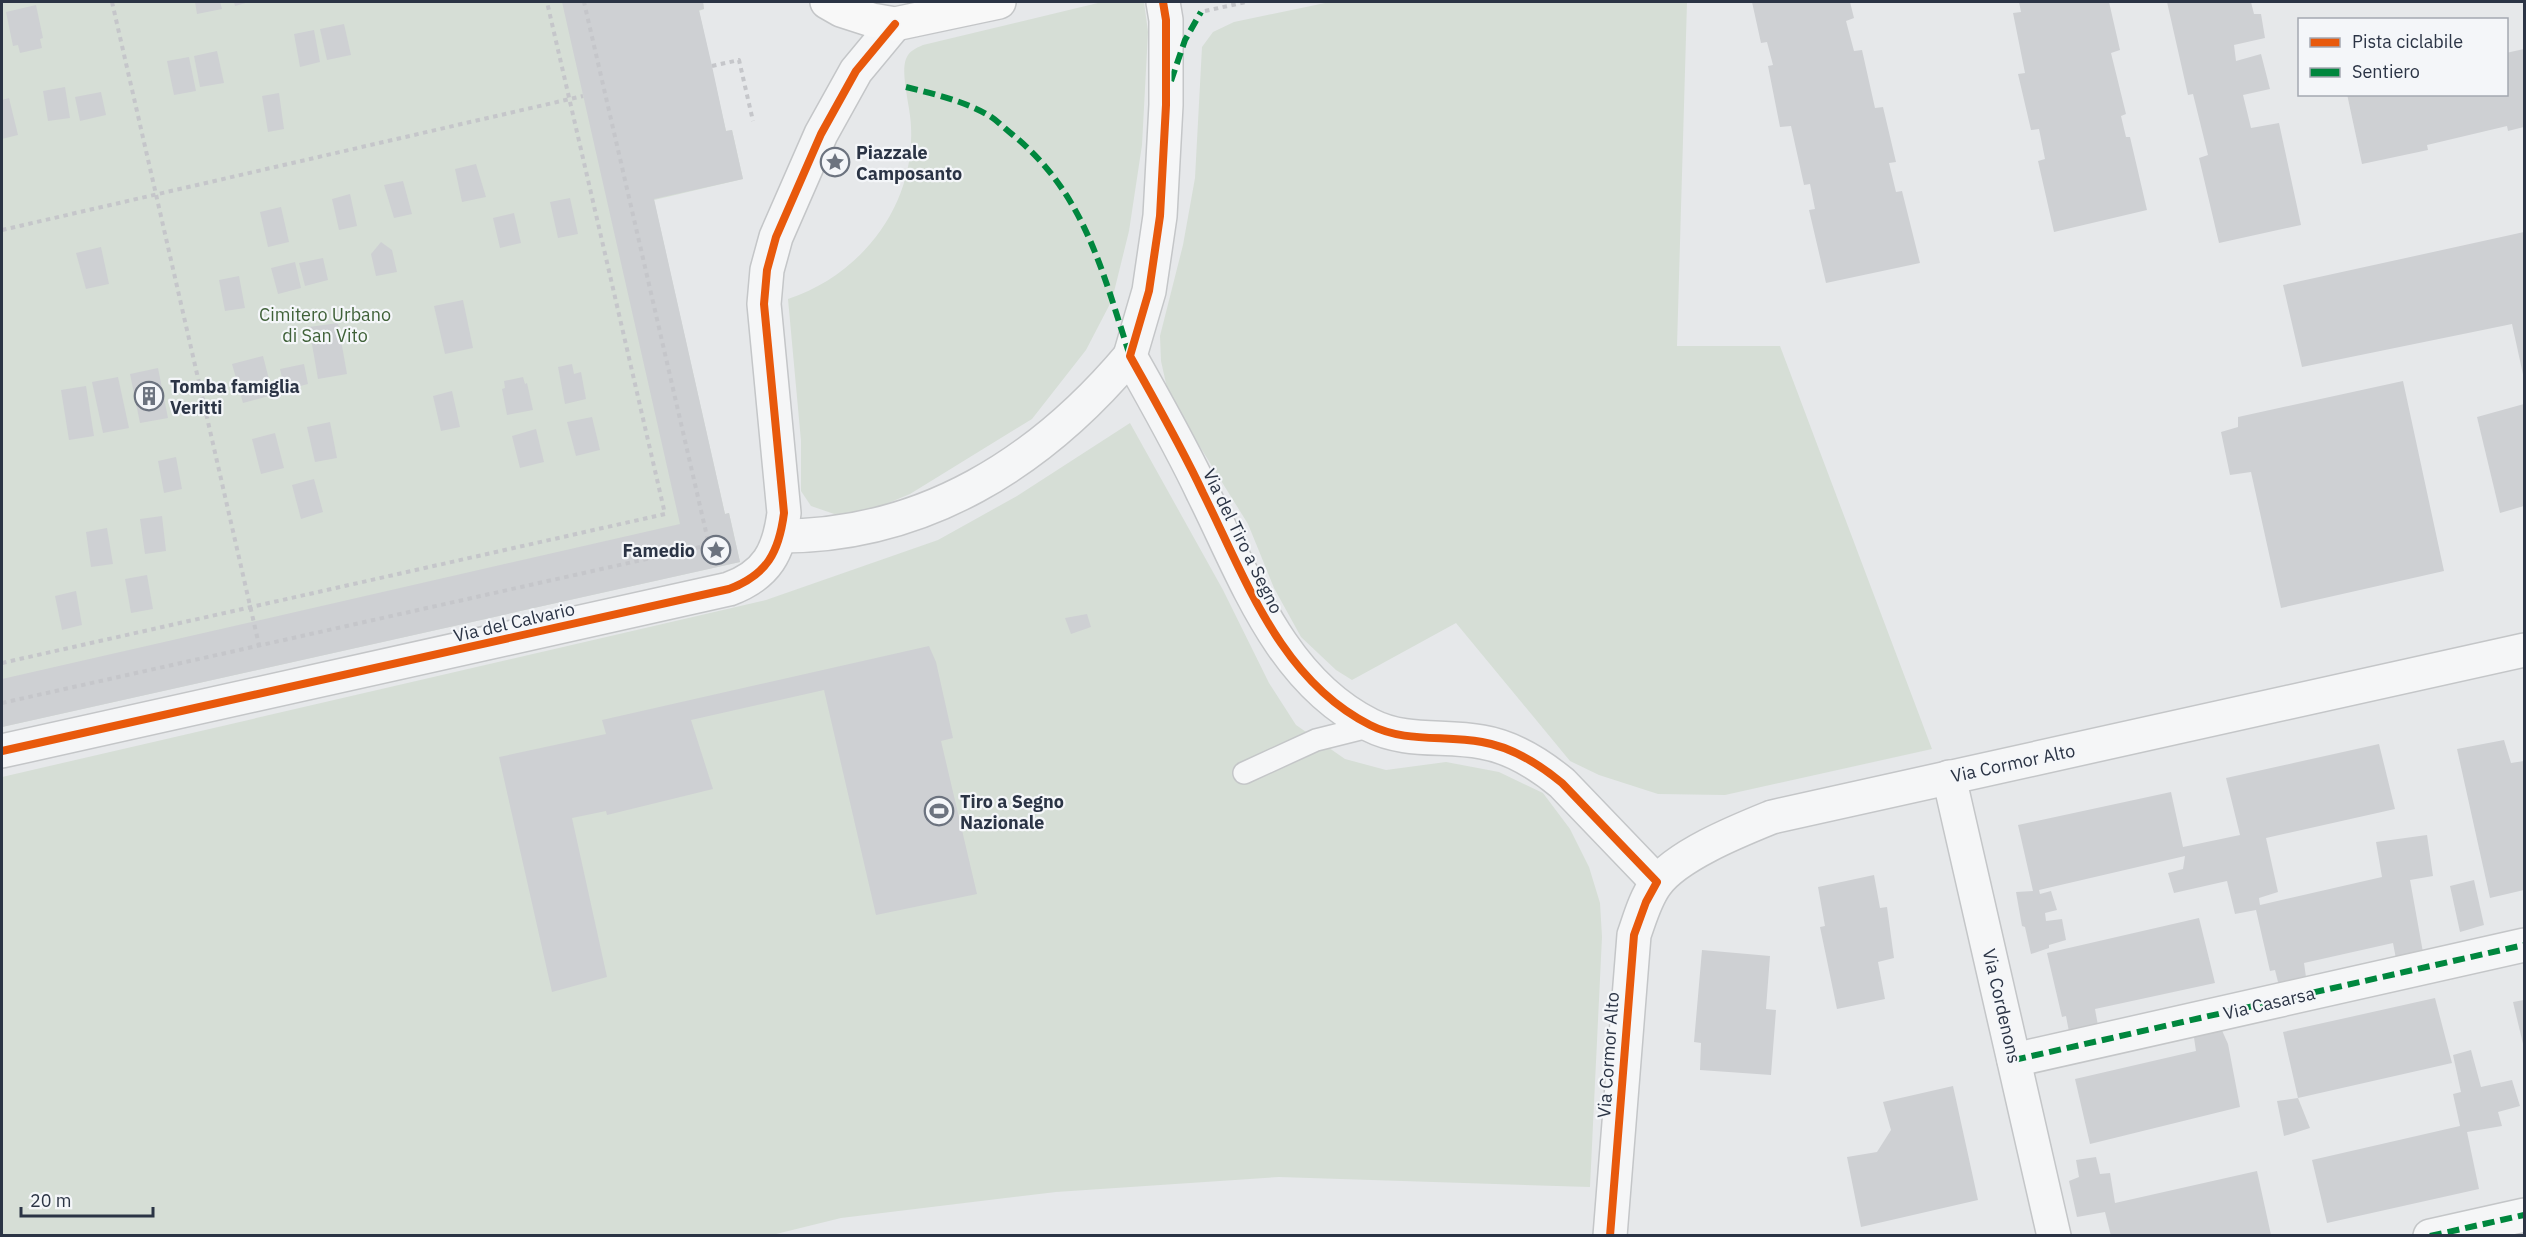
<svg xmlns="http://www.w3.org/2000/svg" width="2526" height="1237" viewBox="0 0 2526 1237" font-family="'IBM Plex Sans',sans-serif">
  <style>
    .green { fill: #d6ded6 }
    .building { fill: #ced0d3 }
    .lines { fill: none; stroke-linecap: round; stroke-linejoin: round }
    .lane-casing { stroke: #c4c6c8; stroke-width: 24 }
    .street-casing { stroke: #c4c6c8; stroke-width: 36 }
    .secondary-casing { stroke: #c4c6c8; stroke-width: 36 }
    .path { stroke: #c5c6ca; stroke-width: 4; stroke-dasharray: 4.5 4.5; stroke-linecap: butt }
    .lane { stroke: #f5f6f7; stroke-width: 21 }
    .street { stroke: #f5f6f7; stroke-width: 33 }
    .secondary { stroke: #f8f8f8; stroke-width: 33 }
    .quiet { stroke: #00873e; stroke-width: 6; stroke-dasharray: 12 6; stroke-linecap: butt }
    .cycleway-casing { stroke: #f4f6f9; stroke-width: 11 }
    .cycleway { stroke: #e8590c; stroke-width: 8 }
    .labels { text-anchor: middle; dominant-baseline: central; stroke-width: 4.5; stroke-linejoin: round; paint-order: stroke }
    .poi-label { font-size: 18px; font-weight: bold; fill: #2b3445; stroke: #f4f6f9; text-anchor: start }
    .park-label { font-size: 18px; fill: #3f6138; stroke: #f4f6f9 }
    .street-label { font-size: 18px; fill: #2b3445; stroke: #f4f6f9 }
  </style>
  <rect width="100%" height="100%" fill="#e6e8ea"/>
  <!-- green -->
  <g class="green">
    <polygon points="2,2 703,2 704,9 699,11 726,131 732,130 743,179 654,200 725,514 729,513 740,562 2,727"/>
    <path d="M 1102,2 L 1144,2 L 1148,32 L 1142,145 L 1129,231 L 1112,300 L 1086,350 L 1032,419 L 910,494 L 874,509 L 843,517 L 811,506 L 801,491 L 801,441 L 788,299 C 861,275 915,206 911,127 C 911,109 900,74 906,59 C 909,51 916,48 923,45 Z"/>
    <polygon points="1330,2 1687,2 1677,346 1780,346 1932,749 1725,795 1658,794 1599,775 1570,761 1456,623 1352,680 1336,670 1301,637 1274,588 1248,524 1169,397 1161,361 1160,336 1183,245 1195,178 1202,47 1213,32 1234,22"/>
    <polygon points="1130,423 1223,590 1269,683 1296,725 1345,759 1386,770 1446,762 1499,772 1543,793 1570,829 1589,867 1600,903 1602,937 1590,1187 1279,1177 1056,1192 841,1218 768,1236 2,1236 2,777 766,600 938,540 1017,496"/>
  </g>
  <!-- building -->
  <g class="building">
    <polygon points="195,2 220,2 222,9 197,14"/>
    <polygon points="234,2 249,2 235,6"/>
    <polygon points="562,2 703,2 704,9 699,10 712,66 726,131 732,130 743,179 654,199 725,514 729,513 740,562 2,727 2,679 680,524"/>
    <polygon points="1752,2 1850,2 1854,18 1846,21 1854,51 1862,50 1875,108 1883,107 1896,162 1889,163 1896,192 1902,191 1920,263 1826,283 1809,210 1815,209 1810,184 1804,185 1791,126 1780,127 1768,66 1773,65 1767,42 1761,43"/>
    <polygon points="2019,2 2109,2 2120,50 2111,53 2126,114 2121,116 2126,137 2130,137 2147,210 2054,232 2038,161 2045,159 2039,129 2031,130 2018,74 2025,73 2013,13 2021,12"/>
    <polygon points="2167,2 2251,2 2254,14 2261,14 2265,38 2234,45 2236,61 2261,54 2270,89 2243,95 2251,128 2279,123 2301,225 2219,243 2199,158 2208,155 2193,94 2188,95"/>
    <polygon points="36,5 43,38 40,39 42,48 20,53 18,45 13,46 6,12"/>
    <polygon points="344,24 351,55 327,60 320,29"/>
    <polygon points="314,30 320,62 300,67 294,34"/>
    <polygon points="2524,49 2524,127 2508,131 2507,126 2427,145 2428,150 2362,164 2347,94 2506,94 2506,53"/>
    <polygon points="217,51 224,83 200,87 194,56"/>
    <polygon points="189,57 196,91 174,95 167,61"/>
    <polygon points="65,87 70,118 48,121 43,91"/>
    <polygon points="101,92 106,115 80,121 75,97"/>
    <polygon points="279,93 284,129 268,132 262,96"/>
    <polygon points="9,98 18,135 2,139 2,100"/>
    <polygon points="476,164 486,197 462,202 455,169"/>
    <polygon points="403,181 412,214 394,218 384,185"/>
    <polygon points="350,194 357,226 339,230 332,199"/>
    <polygon points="570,198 578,234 558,238 550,202"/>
    <polygon points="281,207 289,242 268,247 260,212"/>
    <polygon points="514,213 521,243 500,248 493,218"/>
    <polygon points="2524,232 2524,379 2512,324 2302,367 2283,285"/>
    <polygon points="381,242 392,250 397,272 376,276 371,254"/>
    <polygon points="101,247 109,284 86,289 76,253"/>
    <polygon points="323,258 328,280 305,286 299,263"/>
    <polygon points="295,262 301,288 278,294 271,268"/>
    <polygon points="239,276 245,308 225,311 219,280"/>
    <polygon points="463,300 473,348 445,354 434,306"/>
    <polygon points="338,323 347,374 318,379 309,327"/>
    <polygon points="263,356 273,395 243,403 232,364"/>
    <polygon points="304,364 308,384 285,390 280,369"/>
    <polygon points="572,364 574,374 581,372 586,399 565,404 558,367"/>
    <polygon points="158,368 168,418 140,423 130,374"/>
    <polygon points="118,377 129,428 103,433 92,382"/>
    <polygon points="523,377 525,384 527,383 533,410 507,415 502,389 505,388 504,381"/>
    <polygon points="2403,381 2444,571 2281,608 2251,472 2230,475 2221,432 2238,427 2238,417"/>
    <polygon points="86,386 94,436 69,440 61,390"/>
    <polygon points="452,391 460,427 441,431 433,396"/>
    <polygon points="2524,404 2524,506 2500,513 2477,417"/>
    <polygon points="592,417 600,450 576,456 567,422"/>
    <polygon points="330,422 337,458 315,462 307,427"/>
    <polygon points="536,429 544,462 520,468 512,436"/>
    <polygon points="275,433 284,468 261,474 252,439"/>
    <polygon points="176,457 182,489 164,493 158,461"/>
    <polygon points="314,479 323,512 301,519 292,485"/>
    <polygon points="162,516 166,551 145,554 140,519"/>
    <polygon points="107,528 113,564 91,567 86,532"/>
    <polygon points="147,575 153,609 131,613 125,579"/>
    <polygon points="76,591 82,625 62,630 55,596"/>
    <polygon points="1087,614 1091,627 1071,634 1065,618"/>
    <polygon points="929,646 936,662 953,738 941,741 977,894 876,915 824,690 691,720 713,789 607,815 606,811 572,818 607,977 552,992 499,757 606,734 602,720"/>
    <polygon points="2504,740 2511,763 2524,761 2524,890 2490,898 2457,749"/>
    <polygon points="2379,744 2395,809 2266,838 2278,892 2259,898 2260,905 2382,877 2376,842 2427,835 2433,876 2410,880 2424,958 2397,964 2393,943 2304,963 2307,984 2280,990 2275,970 2270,971 2256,910 2235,914 2227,881 2174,893 2168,873 2183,869 2185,856 2039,890 2040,894 2051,891 2057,910 2045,913 2046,921 2062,919 2066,940 2049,945 2049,948 2031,954 2025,927 2022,926 2016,892 2033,891 2018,825 2171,792 2183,847 2240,835 2226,778"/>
    <polygon points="1874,875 1880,908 1887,907 1894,958 1878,962 1885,999 1837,1009 1820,927 1825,926 1818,887"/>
    <polygon points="2474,880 2484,925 2460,932 2450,886"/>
    <polygon points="2199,918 2215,983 2095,1009 2099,1031 2070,1037 2066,1016 2062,1017 2047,953"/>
    <polygon points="1702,950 1770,956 1766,1009 1776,1010 1771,1075 1700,1070 1701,1043 1694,1042"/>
    <polygon points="2435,998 2452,1063 2298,1098 2310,1128 2284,1136 2277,1101 2298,1098 2283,1032"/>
    <polygon points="2524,1000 2524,1048 2513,1002"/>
    <polygon points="2220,1026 2228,1044 2240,1107 2090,1144 2075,1079 2196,1051 2193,1031"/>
    <polygon points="2471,1050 2481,1087 2512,1080 2520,1106 2498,1112 2502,1126 2467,1132 2479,1189 2327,1223 2312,1160 2460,1126 2453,1094 2461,1092 2453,1055"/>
    <polygon points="1953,1086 1978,1200 1861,1227 1847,1157 1877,1152 1891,1130 1883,1102"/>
    <polygon points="2096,1157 2100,1174 2110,1173 2115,1203 2257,1171 2271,1235 2111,1236 2105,1212 2077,1217 2069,1181 2079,1177 2076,1160"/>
  </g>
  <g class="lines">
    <!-- lane casing -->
    <g class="lane-casing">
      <polyline id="lane" points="1244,773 1316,740 1372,726"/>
    </g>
    <!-- street casing -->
    <g class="street-casing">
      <g id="street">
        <path d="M 1163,2 L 1166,20 L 1166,105 L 1160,216 L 1149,291 L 1130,356 C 1155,401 1181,446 1203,493 C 1245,577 1280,680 1370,725 C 1405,743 1444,735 1482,742 C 1512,747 1539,764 1562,783 L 1657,882"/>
        <path d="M 781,536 C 924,536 1040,463 1130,356"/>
        <path d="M 2,751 L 729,589 C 767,575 779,552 784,513 L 764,304 L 767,270 L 776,237 L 821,134 L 856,71 L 895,24"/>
        <polyline points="1949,777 2054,1236"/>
        <polyline points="2014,1060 2524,945"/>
        <path d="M 1610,1236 L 1634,935 C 1640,918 1645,899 1656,884 C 1677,855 1740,830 1772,817 L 2524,650"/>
        <polyline points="2430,1236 2524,1215"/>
      </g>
    </g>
    <!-- secondary casing -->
    <g class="secondary-casing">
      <polyline id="secondary" points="827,2 841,10 872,20 895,24 999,2"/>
    </g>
    <!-- path -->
    <g class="path">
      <polyline points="112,2 259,645"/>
      <polyline points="1205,11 1246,2"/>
      <polyline points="712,66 739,60 753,121"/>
      <polyline points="2,230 583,96"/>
      <polyline points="2,663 665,514 547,2"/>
      <polyline points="2,703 709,545 584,2"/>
    </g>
    <!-- lane -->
    <use href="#lane" class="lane"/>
    <!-- street -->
    <use href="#street" class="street"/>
    <!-- secondary -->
    <use href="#secondary" class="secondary"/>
    <!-- quiet -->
    <g class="quiet">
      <polyline points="1171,81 1185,40 1201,12"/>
      <path d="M 906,87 C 934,94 964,101 988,115 C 997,120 1005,129 1013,135 C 1084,193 1102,270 1129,353"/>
      <polyline points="2014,1060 2524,945"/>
      <polyline points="2430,1236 2524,1215"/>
    </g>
    <!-- cycleway casing -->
    <g class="cycleway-casing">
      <g id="cycleway">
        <path d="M 1163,2 L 1166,20 L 1166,105 L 1160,216 L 1149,291 L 1130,356 C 1155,401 1181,446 1203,493 C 1245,577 1280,680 1370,725 C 1405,743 1444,735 1482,742 C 1512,747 1539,764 1562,783 L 1657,882 L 1646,902 L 1634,935 L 1610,1236"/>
        <path d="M 2,751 L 729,589 C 767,575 779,552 784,513 L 764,304 L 767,270 L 776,237 L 821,134 L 856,71 L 895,24"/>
      </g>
    </g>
    <!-- cycleway -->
    <use href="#cycleway" class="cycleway"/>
  </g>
  <!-- icons -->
  <defs>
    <g id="sight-ring" transform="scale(1.5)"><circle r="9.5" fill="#f4f6f9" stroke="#6c737f" stroke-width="1.5"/><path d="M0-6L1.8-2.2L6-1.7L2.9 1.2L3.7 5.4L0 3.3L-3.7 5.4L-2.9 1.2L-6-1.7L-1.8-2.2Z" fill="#6c737f"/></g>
    <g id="building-ring" transform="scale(1.5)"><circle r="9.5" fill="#f4f6f9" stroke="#6c737f" stroke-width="1.5"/><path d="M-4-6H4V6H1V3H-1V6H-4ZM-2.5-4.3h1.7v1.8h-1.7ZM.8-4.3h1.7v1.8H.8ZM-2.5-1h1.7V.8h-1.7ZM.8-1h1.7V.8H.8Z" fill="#6c737f"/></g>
    <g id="stadium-ring" transform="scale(1.5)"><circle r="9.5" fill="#f4f6f9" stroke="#6c737f" stroke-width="1.5"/><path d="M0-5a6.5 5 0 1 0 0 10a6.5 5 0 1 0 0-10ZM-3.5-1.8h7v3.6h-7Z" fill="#6c737f"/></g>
  </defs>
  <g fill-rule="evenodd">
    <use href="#sight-ring" x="835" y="162"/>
    <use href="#building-ring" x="149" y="396"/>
    <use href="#sight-ring" x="716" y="550"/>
    <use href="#stadium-ring" x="939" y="811"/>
  </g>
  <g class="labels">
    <!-- poi labels -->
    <g class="poi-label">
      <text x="856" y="152">Piazzale<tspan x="856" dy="21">Camposanto</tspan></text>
      <text x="170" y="386">Tomba famiglia<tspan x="170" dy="21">Veritti</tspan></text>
      <text x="695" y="550" text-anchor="end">Famedio</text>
      <text x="960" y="801">Tiro a Segno<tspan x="960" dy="21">Nazionale</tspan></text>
    </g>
    <!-- park labels -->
    <g class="park-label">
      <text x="325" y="314">Cimitero Urbano<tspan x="325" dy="21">di San Vito</tspan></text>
    </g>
    <!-- street labels -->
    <g class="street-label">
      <text transform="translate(1243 541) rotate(64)">Via del Tiro a Segno</text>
      <text transform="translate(514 622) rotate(-13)">Via del Calvario</text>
      <text transform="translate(2013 763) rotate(-12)">Via Cormor Alto</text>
      <text transform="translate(2269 1003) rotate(-13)">Via Casarsa</text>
      <text transform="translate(2002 1006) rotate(77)">Via Cordenons</text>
      <text transform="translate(1608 1055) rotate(-86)">Via Cormor Alto</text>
    </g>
  </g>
  <!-- border -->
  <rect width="2526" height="1237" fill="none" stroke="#2b3445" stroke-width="6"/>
  <!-- legend -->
  <rect x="2298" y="18" width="210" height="78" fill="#f4f6f9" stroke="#a4a8b1" stroke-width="1.5"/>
  <rect x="2310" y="38" width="30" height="9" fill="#e8590c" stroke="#a4a8b1" stroke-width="1.5"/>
  <text x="2352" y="48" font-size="18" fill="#2b3445">Pista ciclabile</text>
  <rect x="2310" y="68" width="30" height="9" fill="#00873e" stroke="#a4a8b1" stroke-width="1.5"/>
  <text x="2352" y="78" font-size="18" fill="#2b3445">Sentiero</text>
  <!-- scale -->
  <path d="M21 1207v9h132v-9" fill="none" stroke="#2b3445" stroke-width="3"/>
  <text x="30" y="1207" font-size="18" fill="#2b3445" stroke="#f4f6f9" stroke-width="4.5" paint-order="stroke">20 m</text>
</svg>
